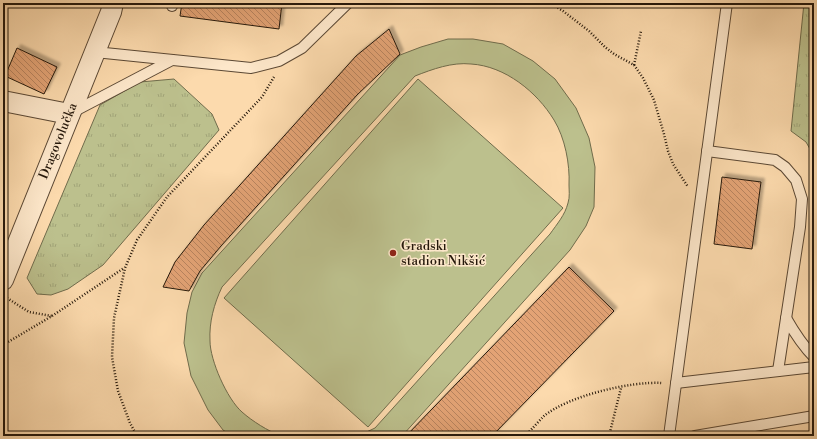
<svg xmlns="http://www.w3.org/2000/svg" width="817" height="439" viewBox="0 0 817 439" font-family="'Libre Bodoni',serif">
  <style>
    .grass { fill: url(#grass-tufts); stroke: #706c4c }
    .green { fill: #bcc08d; stroke: #706c4c }
    .building { fill: url(#building-back-hatch); stroke: #25180b; filter: url(#shadow) }
    .lines { fill: none; stroke-linecap: round; stroke-linejoin: round }
    .lane-casing { stroke: #5b4834; stroke-width: 12 }
    .street-casing { stroke: #5b4834; stroke-width: 22 }
    .path { stroke: #25180b; stroke-width: 2.5; stroke-dasharray: 1 2; stroke-linecap: butt }
    .lane { stroke: #fde7ca; stroke-width: 10 }
    .street { stroke: #fde7ca; stroke-width: 20 }
    .poi-dot { fill: #8f2418; stroke: #fde7ca; stroke-width: 1.5 }
    .labels { text-anchor: middle; dominant-baseline: central; stroke-width: 3; stroke-linejoin: round; paint-order: stroke }
    .street-label { font-size: 13px; fill: #25180b; stroke: #fde7ca }
    .poi-label { font-size: 13px; fill: #25180b; stroke: #fde7ca; text-anchor: start }
  </style>
  <defs>
    <pattern id="grass-tufts" width="24" height="20" patternUnits="userSpaceOnUse"><rect width="24" height="20" fill="#bcc08d"/><path d="M3 7l-1-3M5 7V3M7 7l1-3M15 17l-1-3M17 17v-4M19 17l1-3" fill="none" stroke="#a1a478"/></pattern>
    <pattern id="building-back-hatch" width="6" height="6" patternUnits="userSpaceOnUse"><rect width="6" height="6" fill="#e3a375"/><path d="M-1 5l2 2M0 0l6 6M5-1l2 2" fill="none" stroke="#b8845e"/></pattern>
    <filter id="shadow"><feDropShadow dx="3.5" dy="-3.5" stdDeviation="1" flood-color="#0004"/></filter>
  </defs>
  <rect width="100%" height="100%" fill="#fcdaad"/>
  <filter id="stains"><feTurbulence type="fractalNoise" baseFrequency=".005" numOctaves="4"/><feColorMatrix values="0 0 0 0 .2 0 0 0 0 .09 0 0 0 0 .02 0 0 0 .5 -.17"/></filter>
  <radialGradient id="worn" r=".72"><stop offset=".6" stop-color="#630" stop-opacity="0"/><stop offset="1" stop-color="#630" stop-opacity=".3"/></radialGradient>
  <!-- grass -->
  <g class="grass">
    <polygon points="804,3 814,3 814,156 806,142 791,131"/>
    <polygon points="174,79 212,114 219,130 103,265 68,289 51,295 37,294 27,278 100,105 140,82"/>
  </g>
  <!-- green -->
  <g class="green">
    <path d="M 448,39 L 473,39 L 503,44 L 533,61 L 555,79 L 576,108 L 589,138 L 595,167 L 594,207 L 586,226 L 570,250 L 402,436 L 358,436 L 375,428 L 550,234 C 557,224 565,215 568,203 C 570,197 569,190 569,185 C 570,164 565,138 554,120 C 537,92 505,66 471,64 C 452,62 433,69 415,76 L 222,287 C 214,304 209,322 210,341 C 210,360 227,399 242,412 C 252,421 268,431 281,436 L 232,436 L 223,430 L 208,410 L 191,376 L 184,343 L 187,313 L 192,292 L 202,273 L 400,55 L 421,47 Z"/>
    <polygon points="418,79 563,208 368,427 224,298"/>
  </g>
  <!-- building -->
  <g class="building">
    <polygon points="182,3 282,3 279,29 180,16"/>
    <polygon points="389,29 400,54 357,95 221,246 200,271 189,291 163,287 175,262 204,225 356,56"/>
    <polygon points="17,48 57,67 44,94 5,76"/>
    <polygon points="722,177 761,182 752,249 714,244"/>
    <polygon points="569,267 614,311 492,436 406,436"/>
  </g>
  <g class="lines">
    <!-- lane casing -->
    <g class="lane-casing">
      <g id="lane">
        <polyline points="172,6 172,3"/>
        <polyline points="95,52 251,68 279,61 302,48 348,3"/>
        <polyline points="71,113 172,60"/>
        <polyline points="707,151 775,160 785,167 796,180 802,199 800,227 778,371"/>
        <path d="M 786,318 C 794,332 802,345 814,357"/>
        <polyline points="676,383 814,367"/>
        <polyline points="669,436 727,3"/>
        <polyline points="695,436 814,416"/>
      </g>
    </g>
    <!-- street casing -->
    <g class="street-casing">
      <g id="street">
        <polyline points="3,101 69,114"/>
        <polyline points="3,280 111,12 113,3"/>
      </g>
    </g>
    <!-- path -->
    <g class="path">
      <polyline points="550,3 563,11 589,31 605,47 614,54 634,65 643,78 654,100 664,134 668,151 673,164 688,187"/>
      <polyline points="634,65 641,31"/>
      <polyline points="7,298 29,312 52,316"/>
      <polyline points="3,345 52,316 124,268"/>
      <polyline points="137,436 130,423 118,391 112,357 114,318 125,268 137,240 167,197 244,116 262,97 274,77"/>
      <path d="M 525,436 C 532,429 538,422 544,416 C 568,396 631,381 662,383"/>
      <polyline points="609,436 621,388"/>
    </g>
    <!-- lane -->
    <use href="#lane" class="lane"/>
    <!-- street -->
    <use href="#street" class="street"/>
  </g>
  <!-- markers -->
  <circle class="poi-dot" cx="393" cy="253" r="4"/>
  <g class="labels">
    <!-- street labels -->
    <g class="street-label">
      <text transform="translate(58 141) rotate(-68)">Dragovolučka</text>
    </g>
    <!-- poi labels -->
    <g class="poi-label">
      <text x="401" y="246">Gradski<tspan x="401" dy="15">stadion Nikšić</tspan></text>
    </g>
  </g>
  <!-- margin -->
  <rect width="817" height="439" fill="none" stroke="#fcdaad" stroke-width="16"/>
  <rect x="4" y="4" width="809" height="431" fill="none" stroke="#25180b" stroke-width="2"/>
  <rect x="8" y="8" width="801" height="423" fill="none" stroke="#25180b"/>
  <rect width="100%" height="100%" filter="url(#stains)"/>
  <rect width="100%" height="100%" fill="url(#worn)"/>
</svg>
